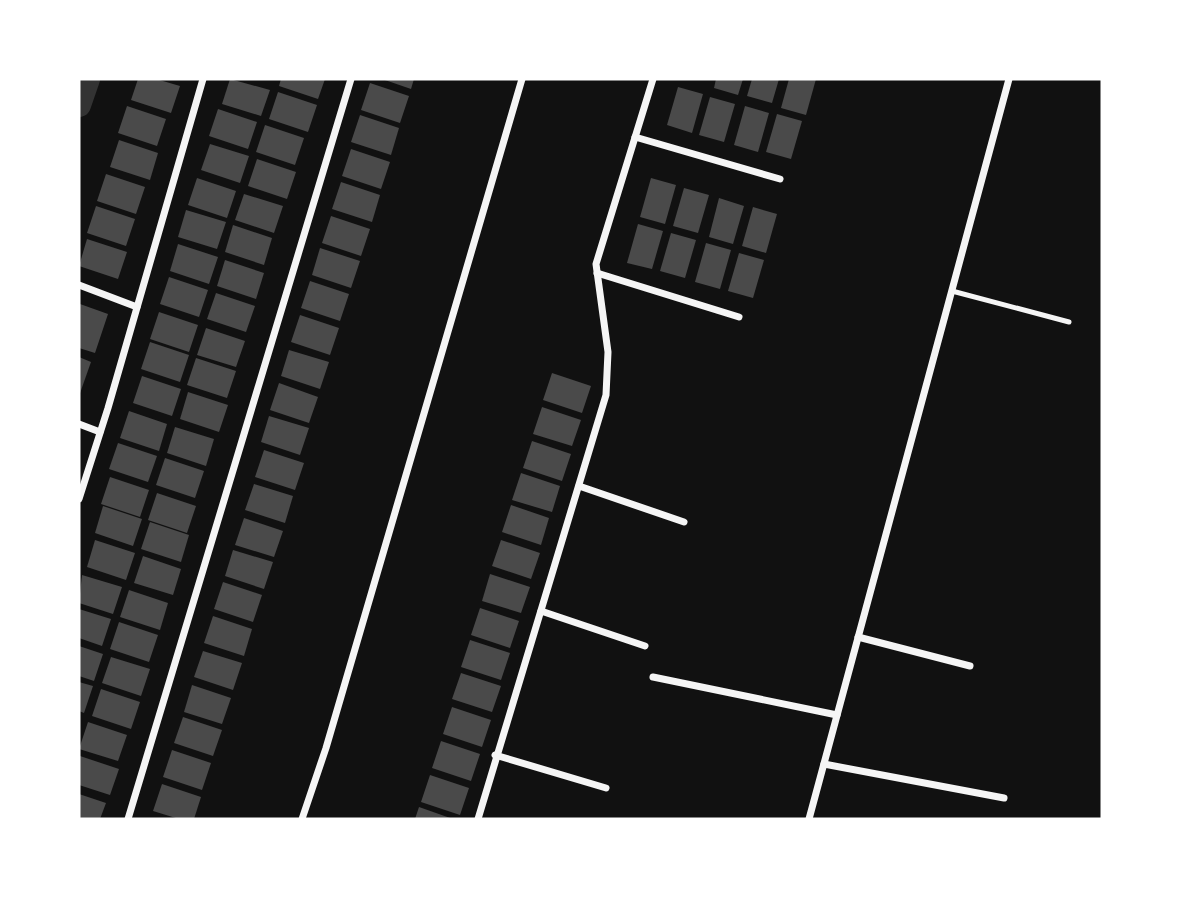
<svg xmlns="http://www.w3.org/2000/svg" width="1181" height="898" viewBox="0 0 1181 898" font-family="Raleway,sans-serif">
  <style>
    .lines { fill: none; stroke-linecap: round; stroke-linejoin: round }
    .canal { stroke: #333; stroke-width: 24 }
    .building { fill: #4a4a4a }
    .service { stroke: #f5f5f5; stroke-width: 5 }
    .minor { stroke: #f5f5f5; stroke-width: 7 }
  </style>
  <rect width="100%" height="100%" fill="#111"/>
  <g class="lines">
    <!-- canal -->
    <polyline class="canal" points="79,105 88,79"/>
  </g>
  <!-- building -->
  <g class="building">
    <polygon points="138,79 156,79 180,86 171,113 131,100"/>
    <polygon points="230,79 270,90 261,116 222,104"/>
    <polygon points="281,79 325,79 318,99 279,86"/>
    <polygon points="382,79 414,79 411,89"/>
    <polygon points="716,79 743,79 738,95 714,88"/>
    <polygon points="752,79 779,79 772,103 747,96"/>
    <polygon points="789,79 816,79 806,115 781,108"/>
    <polygon points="370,83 409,96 400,123 361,110"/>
    <polygon points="678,87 703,94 692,133 667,125"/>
    <polygon points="278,92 317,105 308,132 269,119"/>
    <polygon points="710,97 735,104 724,142 699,135"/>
    <polygon points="127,106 166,119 157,146 118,133"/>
    <polygon points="745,106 769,113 758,152 734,145"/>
    <polygon points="218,109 257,122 248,149 209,136"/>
    <polygon points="777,114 802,121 791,159 766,152"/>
    <polygon points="360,115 399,128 391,155 351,142"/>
    <polygon points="265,125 304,138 295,165 256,152"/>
    <polygon points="119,140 158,153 150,180 110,167"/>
    <polygon points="210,144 249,156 240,183 201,170"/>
    <polygon points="351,149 390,162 381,189 342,176"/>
    <polygon points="257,159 296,172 287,199 248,186"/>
    <polygon points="106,174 145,187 136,214 97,201"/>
    <polygon points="197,178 236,191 227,218 188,205"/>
    <polygon points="651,178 676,185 665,224 640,217"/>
    <polygon points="341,182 380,195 372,222 332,209"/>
    <polygon points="684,188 709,195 698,233 673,226"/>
    <polygon points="244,194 283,206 274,233 235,220"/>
    <polygon points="719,198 744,206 733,244 709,237"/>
    <polygon points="96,206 135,219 126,246 87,233"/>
    <polygon points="753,207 777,214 766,253 742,246"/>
    <polygon points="186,210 226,222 217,249 178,237"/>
    <polygon points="331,216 370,229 361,256 322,243"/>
    <polygon points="638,224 663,231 652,269 627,263"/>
    <polygon points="233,225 272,238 264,265 225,252"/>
    <polygon points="671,233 696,240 685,278 660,271"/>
    <polygon points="87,239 127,252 118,279 79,266"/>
    <polygon points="706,243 731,250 720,289 695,282"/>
    <polygon points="178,244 218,257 209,284 170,271"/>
    <polygon points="320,248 360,261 351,288 312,275"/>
    <polygon points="739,253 764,260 753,298 728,291"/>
    <polygon points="225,260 264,273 256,299 217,286"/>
    <polygon points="169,277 208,290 199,317 160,304"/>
    <polygon points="310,281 349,294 340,321 301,308"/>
    <polygon points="216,293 255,306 246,332 207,319"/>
    <polygon points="80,304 108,314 95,353 79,348"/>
    <polygon points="159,312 198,325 189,352 150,339"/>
    <polygon points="300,315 339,328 330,355 291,342"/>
    <polygon points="206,328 245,341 236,367 197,355"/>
    <polygon points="150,342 189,355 180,382 141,369"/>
    <polygon points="289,350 329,362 320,389 281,376"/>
    <polygon points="79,357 91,362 79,396"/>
    <polygon points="196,358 236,371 227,398 187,385"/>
    <polygon points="552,373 591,386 582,413 543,400"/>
    <polygon points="142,376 181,389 172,416 133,403"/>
    <polygon points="279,383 318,397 309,423 270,410"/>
    <polygon points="188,392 228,405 219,432 180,419"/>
    <polygon points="542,407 581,420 572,446 533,434"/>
    <polygon points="129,411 167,424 159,451 120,438"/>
    <polygon points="269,416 309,428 300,455 261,442"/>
    <polygon points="175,427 214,439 206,466 167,453"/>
    <polygon points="532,441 571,454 562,481 523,468"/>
    <polygon points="118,443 157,456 148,482 109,469"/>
    <polygon points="264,450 304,463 295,490 255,477"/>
    <polygon points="165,458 204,471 195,498 156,485"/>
    <polygon points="521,473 560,486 552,512 512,500"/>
    <polygon points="110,477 149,490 140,517 101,504"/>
    <polygon points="254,484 293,496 285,523 245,510"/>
    <polygon points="157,493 196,506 187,533 148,520"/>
    <polygon points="511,505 549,518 541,545 502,532"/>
    <polygon points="103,506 142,519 133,546 95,533"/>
    <polygon points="244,518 283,531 274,557 235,545"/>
    <polygon points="150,522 189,535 181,562 141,549"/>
    <polygon points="95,540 135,553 126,580 87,567"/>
    <polygon points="501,540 540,553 531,579 492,566"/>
    <polygon points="233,550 273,562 264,589 225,576"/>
    <polygon points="143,556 181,569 173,595 134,583"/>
    <polygon points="490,574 530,587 521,613 482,601"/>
    <polygon points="82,575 122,587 113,614 79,603"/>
    <polygon points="223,582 262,595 253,622 214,609"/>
    <polygon points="129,590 168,603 160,630 120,617"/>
    <polygon points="480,608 519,621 510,648 471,635"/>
    <polygon points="79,609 111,619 102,646 79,638"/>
    <polygon points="213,616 252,629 244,656 204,643"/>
    <polygon points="119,622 158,635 149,662 110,649"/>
    <polygon points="470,640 510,653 501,680 461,667"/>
    <polygon points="79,646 103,654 94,681 79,676"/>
    <polygon points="203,651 242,663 233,690 194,677"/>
    <polygon points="111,657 150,669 141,696 102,683"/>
    <polygon points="461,673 501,686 492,712 452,699"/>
    <polygon points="79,682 93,686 84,713 79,711"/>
    <polygon points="192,685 231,698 222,724 184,712"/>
    <polygon points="101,689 140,702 131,729 92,716"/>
    <polygon points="452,707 491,720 482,747 443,734"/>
    <polygon points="183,717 222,730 213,756 174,743"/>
    <polygon points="88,722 127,735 118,761 79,749"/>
    <polygon points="441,741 480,754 471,781 432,768"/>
    <polygon points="172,750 211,763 202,790 163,777"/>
    <polygon points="80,756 119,769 110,795 79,785"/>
    <polygon points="430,775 469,788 460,815 421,802"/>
    <polygon points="162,784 201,797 194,819 179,819 153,811"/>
    <polygon points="79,794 106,803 100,819 79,819"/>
    <polygon points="419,807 453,819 415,819"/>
  </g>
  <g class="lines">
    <!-- service -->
    <polyline class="service" points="952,291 1069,322"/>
    <!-- minor -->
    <g class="minor">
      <polyline points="635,137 780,179"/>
      <polyline points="597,273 739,317"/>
      <polyline points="79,285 137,307"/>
      <polyline points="79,424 100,432"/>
      <polyline points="579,486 684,522"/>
      <polyline points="79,499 108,408 203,79"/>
      <polyline points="541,611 645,646"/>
      <polyline points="858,637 970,666"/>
      <polyline points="653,677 837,715"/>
      <polyline points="495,755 606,788"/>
      <polyline points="824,764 1004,798"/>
      <polyline points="128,819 351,79"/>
      <polyline points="302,819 326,748 522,79"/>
      <polyline points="478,819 606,395 608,352 596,264 653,79"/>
      <polyline points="809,819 1009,79"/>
    </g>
  </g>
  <!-- border -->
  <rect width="1181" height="898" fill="none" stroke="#ffffff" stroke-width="161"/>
</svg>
